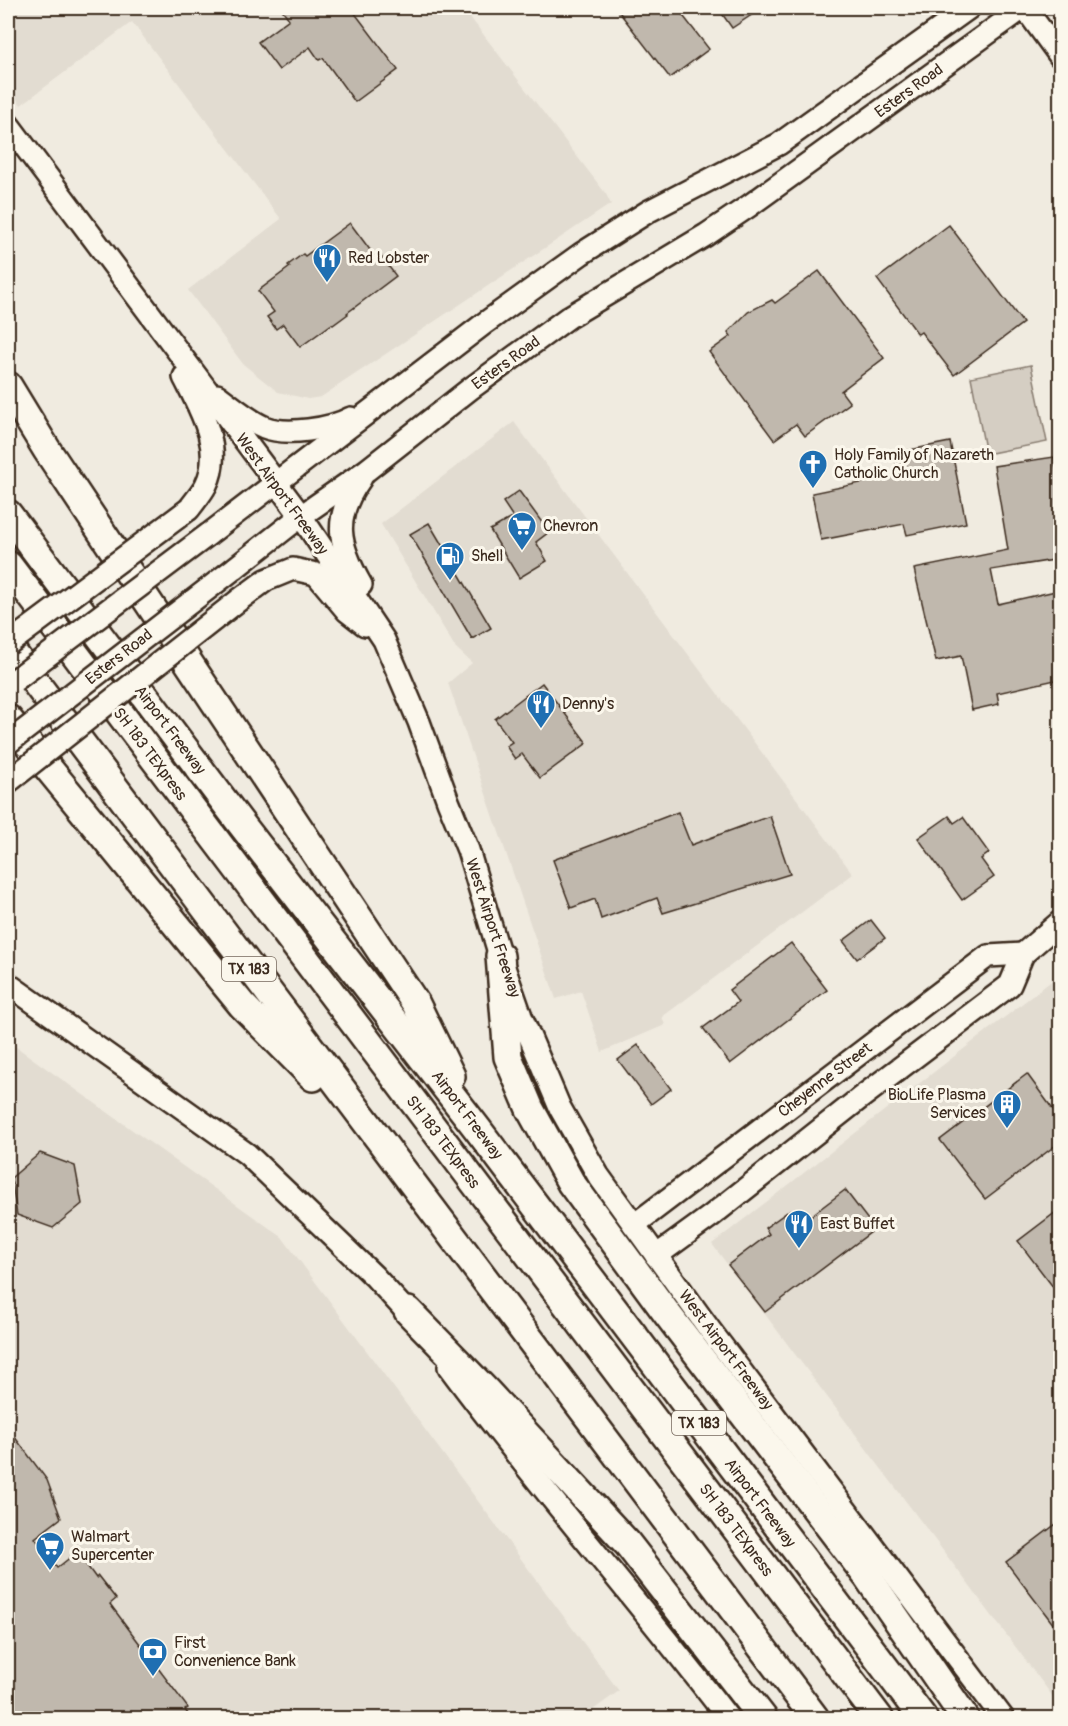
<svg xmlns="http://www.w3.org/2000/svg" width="1068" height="1726" viewBox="0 0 1068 1726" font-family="Pangolin,sans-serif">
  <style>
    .built { fill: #e2dcd1 }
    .green { fill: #d5cec3; stroke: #887c70; stroke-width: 1.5 }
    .building { fill: #c0b8ad; stroke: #3b2a1e; stroke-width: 1.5 }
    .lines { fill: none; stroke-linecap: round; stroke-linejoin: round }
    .secondary-casing { stroke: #3b2a1e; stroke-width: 26 }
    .highway-casing { stroke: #3b2a1e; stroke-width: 32 }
    .secondary { stroke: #fbf7ec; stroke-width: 21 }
    .highway { stroke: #fbf7ec; stroke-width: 27 }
    .secondary-bridge-casing { stroke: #3b2a1e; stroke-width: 26; stroke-linecap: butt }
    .secondary-bridge { stroke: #fbf7ec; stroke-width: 21 }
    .labels { text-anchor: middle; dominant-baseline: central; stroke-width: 6; stroke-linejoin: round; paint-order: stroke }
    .shield { fill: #fbf7ec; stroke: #75685c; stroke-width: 1.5 }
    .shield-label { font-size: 15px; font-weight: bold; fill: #3b2a1e }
    .street-label { font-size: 16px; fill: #3b2a1e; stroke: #fbf7ec }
    .poi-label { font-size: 16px; fill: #3b2a1e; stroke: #fbf7ec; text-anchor: start }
  </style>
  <rect width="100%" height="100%" fill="#f0ebe0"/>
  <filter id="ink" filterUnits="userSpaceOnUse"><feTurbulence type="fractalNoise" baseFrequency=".0167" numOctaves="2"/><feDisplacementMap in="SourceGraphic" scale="12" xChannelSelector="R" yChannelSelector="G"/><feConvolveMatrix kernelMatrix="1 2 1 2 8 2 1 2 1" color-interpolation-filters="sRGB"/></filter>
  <g filter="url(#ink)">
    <!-- built -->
    <g class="built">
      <polygon points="8,8 463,8 606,194 611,204 321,397 308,399 278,392 243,364 188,290 281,219 132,22 21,105 8,87"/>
      <polygon points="514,422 853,874 662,1017 665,1025 602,1052 581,991 556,999 448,683 472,663 455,647 381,524"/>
      <polygon points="1060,969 1060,1706 712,1244 1054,979"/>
      <polygon points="8,1041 282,1237 619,1691 582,1718 8,1718"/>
    </g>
    <!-- green -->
    <polygon class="green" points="1031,365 1047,442 986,454 971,377"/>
    <!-- building -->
    <g class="building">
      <polygon points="281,8 351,8 398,70 355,102 323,58 319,60 310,47 279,70 258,42 289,19"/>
      <polygon points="616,8 677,8 709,49 670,78"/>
      <polygon points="718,8 762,8 732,28"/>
      <polygon points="350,223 376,258 380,255 396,276 347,313 348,314 333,325 332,324 300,347 283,324 276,329 267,317 274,312 258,291 290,267 288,265 303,254 305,256"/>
      <polygon points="949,225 1023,323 954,375 921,332 918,334 877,279"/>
      <polygon points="819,271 884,358 841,391 850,403 805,436 796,424 774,440 709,352 731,336 728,332 748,312 772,300 775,303"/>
      <polygon points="950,442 966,523 907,535 904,524 821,540 812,493 899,475 894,453"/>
      <polygon points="1054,457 1060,493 1060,559 991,570 998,604 1060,590 1060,679 997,693 999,704 972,710 961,656 936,661 914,569 1008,550 994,466"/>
      <polygon points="519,491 549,532 536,542 547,561 519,578 490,530 513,517 503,502"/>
      <polygon points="429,523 491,628 472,639 410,534"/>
      <polygon points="542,683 587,743 540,778 522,754 515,759 506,746 512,742 495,719"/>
      <polygon points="678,812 691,845 770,816 790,874 663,913 657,898 601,919 595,899 571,908 553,860"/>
      <polygon points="949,816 954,823 963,817 989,853 981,859 994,877 962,900 918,838"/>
      <polygon points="871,920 885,938 857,959 843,941"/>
      <polygon points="791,943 827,990 730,1064 703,1028 738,1002 729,990"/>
      <polygon points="638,1045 671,1089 651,1104 618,1060"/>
      <polygon points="1027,1074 1060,1119 1060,1142 985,1199 940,1140"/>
      <polygon points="40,1153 75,1166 82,1204 53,1228 17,1215 11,1178"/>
      <polygon points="845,1190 875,1229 765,1312 728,1265 769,1234 765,1228 790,1210 800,1224"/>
      <polygon points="1060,1209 1060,1296 1018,1241"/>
      <polygon points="8,1428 47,1480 61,1518 35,1538 57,1568 77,1552 96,1578 98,1576 116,1599 110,1604 188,1708 185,1710 192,1719 8,1719"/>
      <polygon points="1060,1521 1060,1633 1006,1562"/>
    </g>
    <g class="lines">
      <!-- secondary casing -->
      <g class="secondary-casing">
        <g id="secondary">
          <polyline points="1025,8 1060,56"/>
          <polyline points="8,124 301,516 384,640 419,722 448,801 468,850 500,956 521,1016 560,1108 598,1175 710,1330 1003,1718"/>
          <path d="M 184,377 C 200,409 224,449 206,485 C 202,493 195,501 189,509"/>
          <path d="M 217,395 C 232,406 248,420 264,427 C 286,436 331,429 351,418"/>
          <path d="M 361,478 C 332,518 338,544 361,585"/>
          <polyline points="209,534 485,323 581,254 649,211 779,144 969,8"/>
          <polyline points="235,568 301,516 367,470 470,389 569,317 706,235 749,206 1023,8"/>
          <polyline points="239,600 266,580 293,569 316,574 347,611 365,625"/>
          <polyline points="8,984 247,1154 374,1276 417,1323"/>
          <polyline points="634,1225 988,956 1023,954"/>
          <polyline points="656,1256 711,1216 859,1099 1010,985 1023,954 1060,922"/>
          <path d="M 449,1367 C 538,1487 638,1600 728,1718"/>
        </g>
      </g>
      <!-- highway casing -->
      <g class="highway-casing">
        <g id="highway">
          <polyline points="8,386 47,450 416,1004 451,1076"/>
          <polyline points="8,514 239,821 476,1127 923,1718"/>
          <polyline points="8,565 879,1718"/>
          <polyline points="8,646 815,1718"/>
          <polyline points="8,719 242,1005 313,1077"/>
          <polyline points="500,956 508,1057 530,1109 571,1183 668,1315 867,1576 965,1718"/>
          <polyline points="408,1311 486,1391 627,1543 763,1718"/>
        </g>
      </g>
      <!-- secondary -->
      <use href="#secondary" class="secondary"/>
      <!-- highway -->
      <use href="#highway" class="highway"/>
      <!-- secondary-bridge casing -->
      <g class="secondary-bridge-casing">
        <g id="secondary-bridge">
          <polyline points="8,644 189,509"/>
          <polyline points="15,680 209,534"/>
          <polyline points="8,743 235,568"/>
          <polyline points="8,782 239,600"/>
        </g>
      </g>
      <!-- secondary-bridge -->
      <use href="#secondary-bridge" class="secondary-bridge"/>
    </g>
  </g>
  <!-- icons -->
  <defs>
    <g id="restaurant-pin" transform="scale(1.5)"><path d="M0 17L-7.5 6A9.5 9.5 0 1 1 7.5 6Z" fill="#1f6fb2" stroke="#fbf7ec"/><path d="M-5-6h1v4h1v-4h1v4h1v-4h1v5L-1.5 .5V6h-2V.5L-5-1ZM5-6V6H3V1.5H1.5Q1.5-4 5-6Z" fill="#fff"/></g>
    <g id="church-pin" transform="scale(1.5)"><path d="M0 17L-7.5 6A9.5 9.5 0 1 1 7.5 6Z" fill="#1f6fb2" stroke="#fbf7ec"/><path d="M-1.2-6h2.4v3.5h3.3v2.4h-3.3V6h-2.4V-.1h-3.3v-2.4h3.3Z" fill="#fff"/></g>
    <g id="supermarket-pin" transform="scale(1.5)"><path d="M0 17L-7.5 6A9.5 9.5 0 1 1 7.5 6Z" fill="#1f6fb2" stroke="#fbf7ec"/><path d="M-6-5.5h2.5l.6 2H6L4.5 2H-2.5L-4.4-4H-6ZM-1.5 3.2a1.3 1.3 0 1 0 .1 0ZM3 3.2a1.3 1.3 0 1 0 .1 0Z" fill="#fff"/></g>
    <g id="fuel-pin" transform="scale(1.5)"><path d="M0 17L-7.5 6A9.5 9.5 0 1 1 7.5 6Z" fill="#1f6fb2" stroke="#fbf7ec"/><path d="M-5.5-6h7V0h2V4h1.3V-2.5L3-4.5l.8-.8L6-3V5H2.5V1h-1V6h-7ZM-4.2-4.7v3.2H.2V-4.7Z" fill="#fff"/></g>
    <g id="building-pin" transform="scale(1.5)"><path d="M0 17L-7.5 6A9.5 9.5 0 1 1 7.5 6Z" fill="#1f6fb2" stroke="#fbf7ec"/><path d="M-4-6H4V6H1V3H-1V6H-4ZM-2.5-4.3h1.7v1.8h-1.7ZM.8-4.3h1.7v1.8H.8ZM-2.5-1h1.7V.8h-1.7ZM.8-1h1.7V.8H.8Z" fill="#fff"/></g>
    <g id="bank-pin" transform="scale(1.5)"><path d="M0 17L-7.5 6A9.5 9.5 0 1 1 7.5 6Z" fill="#1f6fb2" stroke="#fbf7ec"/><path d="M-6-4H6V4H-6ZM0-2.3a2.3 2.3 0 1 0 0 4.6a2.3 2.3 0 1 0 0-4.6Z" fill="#fff"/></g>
  </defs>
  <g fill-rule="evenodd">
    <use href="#restaurant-pin" x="327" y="258"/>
    <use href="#church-pin" x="813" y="464"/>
    <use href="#supermarket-pin" x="522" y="526"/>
    <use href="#fuel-pin" x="450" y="556"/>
    <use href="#restaurant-pin" x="541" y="704"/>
    <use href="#building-pin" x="1007" y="1104"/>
    <use href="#restaurant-pin" x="799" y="1224"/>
    <use href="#supermarket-pin" x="50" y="1546"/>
    <use href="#bank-pin" x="153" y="1652"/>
  </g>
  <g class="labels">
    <!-- shield labels -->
    <g class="shield">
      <rect x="222" y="957" width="54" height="24" rx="4.5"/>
      <rect x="672" y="1411" width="54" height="24" rx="4.5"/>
    </g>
    <g class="shield-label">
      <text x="249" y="969">TX 183</text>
      <text x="699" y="1423">TX 183</text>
    </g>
    <!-- street labels -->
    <g class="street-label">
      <text transform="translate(909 91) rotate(-36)">Esters Road</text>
      <text transform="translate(506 363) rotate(-36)">Esters Road</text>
      <text transform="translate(282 494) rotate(54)">West Airport Freeway</text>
      <text transform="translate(119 657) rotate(-38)">Esters Road</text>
      <text transform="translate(170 730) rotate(53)">Airport Freeway</text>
      <text transform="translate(150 754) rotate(53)">SH 183 TEXpress</text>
      <text transform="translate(493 928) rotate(72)">West Airport Freeway</text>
      <text transform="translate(825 1080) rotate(-37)">Cheyenne Street</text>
      <text transform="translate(467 1115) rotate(53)">Airport Freeway</text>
      <text transform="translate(443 1142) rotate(53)">SH 183 TEXpress</text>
      <text transform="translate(726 1350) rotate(53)">West Airport Freeway</text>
      <text transform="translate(760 1503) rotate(53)">Airport Freeway</text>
      <text transform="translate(736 1530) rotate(53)">SH 183 TEXpress</text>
    </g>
    <!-- poi labels -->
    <g class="poi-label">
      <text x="348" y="258">Red Lobster</text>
      <text x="834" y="455">Holy Family of Nazareth<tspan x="834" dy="18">Catholic Church</tspan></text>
      <text x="543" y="526">Chevron</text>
      <text x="471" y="556">Shell</text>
      <text x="562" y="704">Denny's</text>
      <text x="986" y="1095" text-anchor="end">BioLife Plasma<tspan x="986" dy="18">Services</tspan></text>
      <text x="820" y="1224">East Buffet</text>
      <text x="71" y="1537">Walmart<tspan x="71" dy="18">Supercenter</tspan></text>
      <text x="174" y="1643">First<tspan x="174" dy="18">Convenience Bank</tspan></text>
    </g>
  </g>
  <!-- margin -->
  <rect width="1068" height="1726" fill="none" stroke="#fbf7ec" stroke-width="30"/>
  <rect x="15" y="15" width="1038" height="1696" fill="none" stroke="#3b2a1e" stroke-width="2" filter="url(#ink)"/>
</svg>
